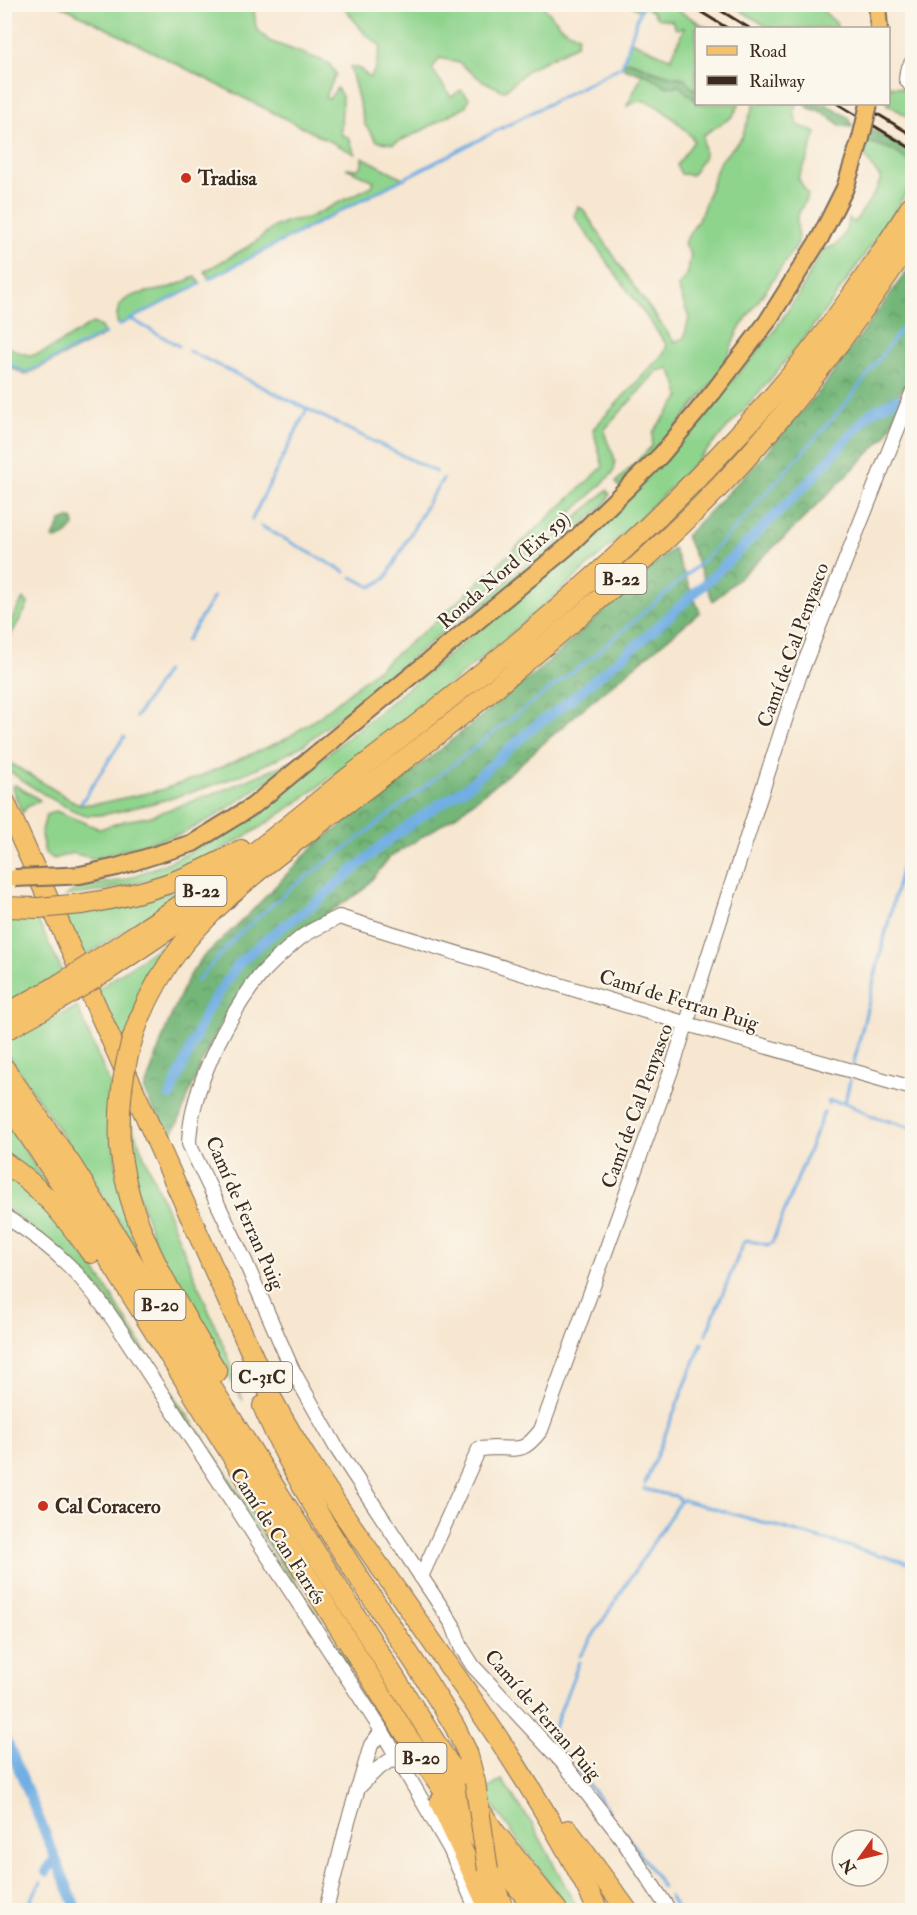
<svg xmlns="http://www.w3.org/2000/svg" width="917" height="1915" viewBox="0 0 917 1915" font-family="'IM FELL Double Pica',serif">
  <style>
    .green { fill: #8fd48d; stroke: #657f56; stroke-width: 1.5 }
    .forest { fill: url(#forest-crowns); stroke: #57704b; stroke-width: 1.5 }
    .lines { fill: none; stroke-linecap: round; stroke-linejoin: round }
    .stream { stroke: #71aee3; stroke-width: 3 }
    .canal { stroke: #71aee3; stroke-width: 10 }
    .minor-casing { stroke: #7d6c5d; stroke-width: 16 }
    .major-casing { stroke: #7d6c5d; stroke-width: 20 }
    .highway-casing { stroke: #7d6c5d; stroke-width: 22 }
    .minor { stroke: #fff; stroke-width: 14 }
    .major { stroke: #f5c16b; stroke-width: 16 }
    .highway { stroke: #f5c16b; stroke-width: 20 }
    .rail { stroke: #3b2a1e; stroke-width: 3 }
    .major-bridge-casing { stroke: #7d6c5d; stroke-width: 20; stroke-linecap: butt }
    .highway-bridge-casing { stroke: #7d6c5d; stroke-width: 22; stroke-linecap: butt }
    .major-bridge { stroke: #f5c16b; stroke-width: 16 }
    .highway-bridge { stroke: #f5c16b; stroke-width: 20 }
    .poi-dot { fill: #c8321e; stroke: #fbf7ec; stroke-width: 2 }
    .labels { text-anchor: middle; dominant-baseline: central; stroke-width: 4.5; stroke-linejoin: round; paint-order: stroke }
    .shield { fill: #fbf7ec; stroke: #75685c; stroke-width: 1.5 }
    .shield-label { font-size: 18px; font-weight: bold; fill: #3b2a1e }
    .poi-label { font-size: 20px; font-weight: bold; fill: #3b2a1e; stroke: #fbf7ec; text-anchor: start }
    .street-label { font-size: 20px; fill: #3b2a1e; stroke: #fbf7ec }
  </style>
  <defs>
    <pattern id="forest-crowns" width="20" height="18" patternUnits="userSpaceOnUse" patternTransform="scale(1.5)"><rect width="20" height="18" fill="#73b678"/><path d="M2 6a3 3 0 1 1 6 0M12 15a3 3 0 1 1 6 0" fill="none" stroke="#609462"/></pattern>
  </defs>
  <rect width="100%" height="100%" fill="#fbf7ec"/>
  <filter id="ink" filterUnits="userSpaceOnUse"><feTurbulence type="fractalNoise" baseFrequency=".0167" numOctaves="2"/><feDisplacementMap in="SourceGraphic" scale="12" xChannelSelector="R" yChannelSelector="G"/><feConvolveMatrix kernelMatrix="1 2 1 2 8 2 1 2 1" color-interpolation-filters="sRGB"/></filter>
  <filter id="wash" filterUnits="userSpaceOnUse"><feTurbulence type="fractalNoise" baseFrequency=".008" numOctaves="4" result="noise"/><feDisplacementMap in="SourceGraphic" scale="24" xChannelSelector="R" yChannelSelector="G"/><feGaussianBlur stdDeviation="1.35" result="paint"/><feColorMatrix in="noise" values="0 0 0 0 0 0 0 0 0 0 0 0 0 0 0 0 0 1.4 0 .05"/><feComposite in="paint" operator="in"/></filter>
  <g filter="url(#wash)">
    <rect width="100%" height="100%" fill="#f7e7d1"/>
    <!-- green -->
    <g class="green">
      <polygon points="60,5 244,5 254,10 256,28 269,41 329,63 336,74 325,98 329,99 337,88 342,96 341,134 349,138 355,154"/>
      <polygon points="335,5 542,5 563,28 578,36 576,45 529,69 504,91 483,81 459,63 440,58 432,69 451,97 461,90 469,98 466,106 423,130 393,144 377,141 365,125 350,67 360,69 370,78 375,69 381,46 365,34 344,7"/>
      <path d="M 630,5 L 669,5 L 708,28 L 696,28 L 696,104 L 740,104 L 732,117 L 703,135 L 704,157 L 692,175 L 681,174 L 677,165 L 694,141 C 688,130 654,99 641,101 C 637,101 631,104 627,106 L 642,75 L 622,66 L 631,41 L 671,59 L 684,28 L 676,29 L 672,21 L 657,18 L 652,11 L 643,6 L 641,11 Z"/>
      <polygon points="732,5 817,5 837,24 837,28 769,28"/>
      <polygon points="889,86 901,88 912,97 912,119 887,104 888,104"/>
      <path d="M 754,104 L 797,104 L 794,113 L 798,125 L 816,133 L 807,160 L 798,178 L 808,195 L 797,217 L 798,243 L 737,332 L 723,369 L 660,448 L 619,487 L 616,482 L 652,446 L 653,432 L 680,397 L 677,384 L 669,368 L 657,371 L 605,429 C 603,444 621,456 613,472 C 610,477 603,482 599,487 L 447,629 L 305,744 C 250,776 189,795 128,809 C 115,812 99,817 87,815 C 71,813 20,780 7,769 L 10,759 L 10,763 L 79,805 L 101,803 L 161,790 L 198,777 L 284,740 L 320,716 L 440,618 L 603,467 L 593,429 L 664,353 L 667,345 L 574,216 L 578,207 L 583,209 L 633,285 L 674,342 L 684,338 L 689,318 L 678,287 L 687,275 L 691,255 L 684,243 L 701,215 L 719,163 L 742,137 Z"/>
      <path d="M 866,126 L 912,156 C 912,163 914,172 912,179 C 909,195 874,241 863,257 C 742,437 575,586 406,719 C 345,766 285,817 216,853 C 169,878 118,890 66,896 L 77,888 L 124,880 L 167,863 L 221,837 L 320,760 L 484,626 L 715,400 L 771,336 L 801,290 L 823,249 C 841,247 846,234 849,218 L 854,223 L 874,194 L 881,179 L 862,152 Z"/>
      <polygon points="362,157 403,178 209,279 205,271 251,245 274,227 288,221 308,218 372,186 374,181 346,168 358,169 362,165"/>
      <path d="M 196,276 L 200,284 L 119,325 L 117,322 C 114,292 146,293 165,289 C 176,286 186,281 196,276 Z"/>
      <path d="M 93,323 L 101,327 L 105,335 L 25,375 L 5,364 L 5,345 C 12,349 21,355 31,355 C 44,356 80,330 93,323 Z"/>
      <polygon points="607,490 610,495 606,503 528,573 452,631"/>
      <polygon points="23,599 28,603 27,607 5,645 5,631"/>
      <polygon points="295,760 249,794 214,817 181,834 139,845 95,859 72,853 54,859 45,853 41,835 46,815 56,811 100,829 124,821 148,817 221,791"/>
      <polygon points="15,785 40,800 27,807 22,813 12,787"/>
      <path d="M 207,879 L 82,958 L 65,916 C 114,908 161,897 207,879 Z"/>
      <polygon points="5,917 37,919 63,973 5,1006"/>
      <polygon points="193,923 123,1049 97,990"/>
      <polygon points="77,1007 112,1089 116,1166 181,1323 107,1202 5,1050 4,1042"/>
      <polygon points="127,1115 229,1359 243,1401 158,1252 130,1169"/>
      <polygon points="4,1119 54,1194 5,1157"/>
      <polygon points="4,1170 63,1226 103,1282 157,1371 208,1445 350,1666 349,1669 103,1293 88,1276 15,1215 5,1209"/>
      <polygon points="502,1780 534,1827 578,1910 571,1910 559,1897 483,1792"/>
    </g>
    <!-- forest -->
    <g class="forest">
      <path d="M 628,61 C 648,67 664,77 685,78 L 691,87 L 696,90 L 696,101 L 679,86 L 667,87 L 642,72 L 629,71 L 622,66 Z"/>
      <polygon points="805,104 826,104 849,118 852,127 841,126 824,113 809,108"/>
      <polygon points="862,129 874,131 908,150 912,154 912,164 893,150 865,141"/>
      <polygon points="912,264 912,372 908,382 899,393 902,401 886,436 786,536 713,601 686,536 761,458 820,391"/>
      <polygon points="68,518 74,520 74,526 66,535 57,539 53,538 61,521"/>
      <polygon points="673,548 700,612 580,711 512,771 457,815 390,857 363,890 294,935 225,1016 200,1066 178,1123 168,1139 144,1091 168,1023 188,978 202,958 248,915 314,846 432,756 541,668"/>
    </g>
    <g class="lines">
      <!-- stream -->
      <g class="stream">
        <polyline points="209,279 622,66 642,4"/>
        <polyline points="131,319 200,284"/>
        <polyline points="119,325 131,319 179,346"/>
        <polyline points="189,351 436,472"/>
        <polyline points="4,361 26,373 105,333"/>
        <polyline points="252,519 307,409"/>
        <polyline points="261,526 345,572"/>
        <polyline points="352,577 371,587 386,578 431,497 443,479"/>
        <polyline points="186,641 214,597"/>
        <polyline points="136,717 166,671"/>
        <polyline points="81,803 124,737"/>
        <polyline points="197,981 238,935 291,888 349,846 525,708 591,658 704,560 736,527 849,400 912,314"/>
        <polyline points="853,1066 912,825"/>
        <polyline points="846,1103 871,1116 912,1128"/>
        <polyline points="828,1104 829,1101 845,1103 850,1080"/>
        <polyline points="706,1334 744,1242 746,1240 768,1245 772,1243 824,1112"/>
        <polyline points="645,1484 702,1343"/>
        <polyline points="644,1489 677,1497 680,1501 683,1500 912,1564"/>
        <polyline points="580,1656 680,1501"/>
        <polyline points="567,1758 550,1738 579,1662"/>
        <polyline points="577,1770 608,1810"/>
        <polyline points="625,1832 663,1887"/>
        <polyline points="669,1896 678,1910"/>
        <polyline points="25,1910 41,1882"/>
      </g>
      <!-- canal -->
      <g class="canal">
        <polyline points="170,1096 207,1010 239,963 270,936 314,904 381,846 420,817 467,787 530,730 563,706 647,636 708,581 809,482 870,413 897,399"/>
        <polyline points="4,1734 77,1910"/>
        <polyline points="46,1872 55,1858"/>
      </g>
    </g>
  </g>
  <g filter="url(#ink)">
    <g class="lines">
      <!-- minor casing -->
      <g class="minor-casing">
        <g id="minor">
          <polyline points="912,62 907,71 906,79 912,87"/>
          <path d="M 4,1216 C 57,1247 88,1282 121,1331 L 382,1731 L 450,1849 L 477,1910"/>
          <path d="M 421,1577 L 479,1449 C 484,1449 489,1448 494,1448 C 520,1449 524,1452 541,1430 L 673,1065 L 799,677 L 912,393"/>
          <polyline points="359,1786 371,1745 382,1731"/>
          <polyline points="326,1910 347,1825 358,1788 375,1771 389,1761 399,1760"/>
          <path d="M 669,1910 L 620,1836 L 565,1765 L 473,1666 L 461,1647 L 453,1625 L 337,1449 L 292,1369 L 245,1261 L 189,1144 C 190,1090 226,1019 259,977 C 270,964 286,950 299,939 C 310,930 326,924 339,917 L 687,1024 L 912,1088"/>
        </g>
      </g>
      <!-- major casing -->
      <g class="major-casing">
        <g id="major">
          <polyline points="877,4 879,28"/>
          <polyline points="65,876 80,875 117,867 193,843 253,806 566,548 661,455 714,391 767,322 820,238 845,188 861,138"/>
        </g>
      </g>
      <!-- highway casing -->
      <g class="highway-casing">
        <g id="highway">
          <path d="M 4,800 L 272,1399 C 299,1450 332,1498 365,1545 C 446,1664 535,1780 598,1910"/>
          <path d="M 82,904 C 138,896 192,879 241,850"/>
          <path d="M 99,959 C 144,929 190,900 234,868 C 278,836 319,800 362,767 C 509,655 652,535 774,395 C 826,336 870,271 912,205"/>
          <polyline points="105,972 215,898"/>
          <polyline points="4,1015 52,989"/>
          <path d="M 139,1020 C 150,993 165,967 183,944 C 229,888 291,845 348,802 C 403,761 458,720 510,675 C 593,605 684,530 755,448 C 813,382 864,311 912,239"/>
          <polyline points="4,1031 58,1001"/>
          <polyline points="4,1068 72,1166 446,1759 494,1831 557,1910"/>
          <polyline points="4,1098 79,1211 407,1736 458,1812 536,1910"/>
          <path d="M 120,1147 C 129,1231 176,1301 217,1372"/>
          <path d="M 4,1162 C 43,1189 64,1215 91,1253"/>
          <path d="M 263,1406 C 312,1522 392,1620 455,1727 L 467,1752 L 475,1782"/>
          <polyline points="440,1802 490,1910"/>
          <polyline points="568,1830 627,1910"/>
          <polyline points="488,1870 504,1910"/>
        </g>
      </g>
      <!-- minor -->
      <use href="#minor" class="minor"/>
      <!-- major -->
      <use href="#major" class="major"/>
      <!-- highway -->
      <use href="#highway" class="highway"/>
      <!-- rail -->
      <g class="rail">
        <polyline points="688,4 727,28"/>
        <polyline points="710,4 749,28"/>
        <polyline points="838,104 912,149"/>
        <polyline points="861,104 912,135"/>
      </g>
      <!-- major-bridge casing -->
      <g class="major-bridge-casing">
        <g id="major-bridge">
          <polyline points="861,138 869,104"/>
          <polyline points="15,878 65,876"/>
        </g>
      </g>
      <!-- highway-bridge casing -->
      <g class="highway-bridge-casing">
        <g id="highway-bridge">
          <polyline points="4,907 38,908 82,904"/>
          <polyline points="52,989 99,959"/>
          <polyline points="58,1001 105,972"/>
          <path d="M 120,1147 C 118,1103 123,1061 139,1020"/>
          <polyline points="475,1782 488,1870"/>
        </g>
      </g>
      <!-- major-bridge -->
      <use href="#major-bridge" class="major-bridge"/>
      <!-- highway-bridge -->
      <use href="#highway-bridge" class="highway-bridge"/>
    </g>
  </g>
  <!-- markers -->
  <g class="poi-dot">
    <circle cx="186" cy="178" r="6"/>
    <circle cx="43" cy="1506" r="6"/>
  </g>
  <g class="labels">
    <!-- shield labels -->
    <g class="shield">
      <rect x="595.5" y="564" width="51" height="30" rx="4.5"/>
      <rect x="175.5" y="876" width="51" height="30" rx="4.5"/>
      <rect x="134.5" y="1290" width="51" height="30" rx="4.5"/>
      <rect x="232" y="1362" width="60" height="30" rx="4.5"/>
      <rect x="395.5" y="1743" width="51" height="30" rx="4.5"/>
    </g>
    <g class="shield-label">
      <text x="621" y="579">B-22</text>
      <text x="201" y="891">B-22</text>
      <text x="160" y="1305">B-20</text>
      <text x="262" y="1377">C-31C</text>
      <text x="421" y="1758">B-20</text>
    </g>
    <!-- poi labels -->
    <g class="poi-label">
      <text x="198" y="178">Tradisa</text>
      <text x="55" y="1506">Cal Coracero</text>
    </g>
    <!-- street labels -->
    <g class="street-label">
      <text transform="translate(504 570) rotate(-41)">Ronda Nord (Eix 59)</text>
      <text transform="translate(793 645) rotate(-70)">Camí de Cal Penyasco</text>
      <text transform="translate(679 1000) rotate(17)">Camí de Ferran Puig</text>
      <text transform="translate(637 1106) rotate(-70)">Camí de Cal Penyasco</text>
      <text transform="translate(245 1213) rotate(66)">Camí de Ferran Puig</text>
      <text transform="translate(278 1536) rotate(57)">Camí de Can Farrés</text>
      <text transform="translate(543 1715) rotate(49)">Camí de Ferran Puig</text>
    </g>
  </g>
  <!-- margin -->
  <rect width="917" height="1915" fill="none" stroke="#fbf7ec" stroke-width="24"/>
  <!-- legend -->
  <rect x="695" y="27" width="195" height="78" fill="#fbf7ec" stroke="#aea59a" stroke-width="1.5"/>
  <rect x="707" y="46" width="30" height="9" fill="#f5c16b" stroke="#aea59a" stroke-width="1.5"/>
  <text x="749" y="57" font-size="18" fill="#3b2a1e">Road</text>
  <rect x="707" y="76" width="30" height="9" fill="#3b2a1e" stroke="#aea59a" stroke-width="1.5"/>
  <text x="749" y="87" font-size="18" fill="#3b2a1e">Railway</text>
  <!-- north arrow -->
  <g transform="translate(860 1858) rotate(236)"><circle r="28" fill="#fbf7ec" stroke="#aea59a" stroke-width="1.5"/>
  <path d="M0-4.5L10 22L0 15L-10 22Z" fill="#c8321e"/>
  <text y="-9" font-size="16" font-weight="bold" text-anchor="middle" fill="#3b2a1e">N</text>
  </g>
</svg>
